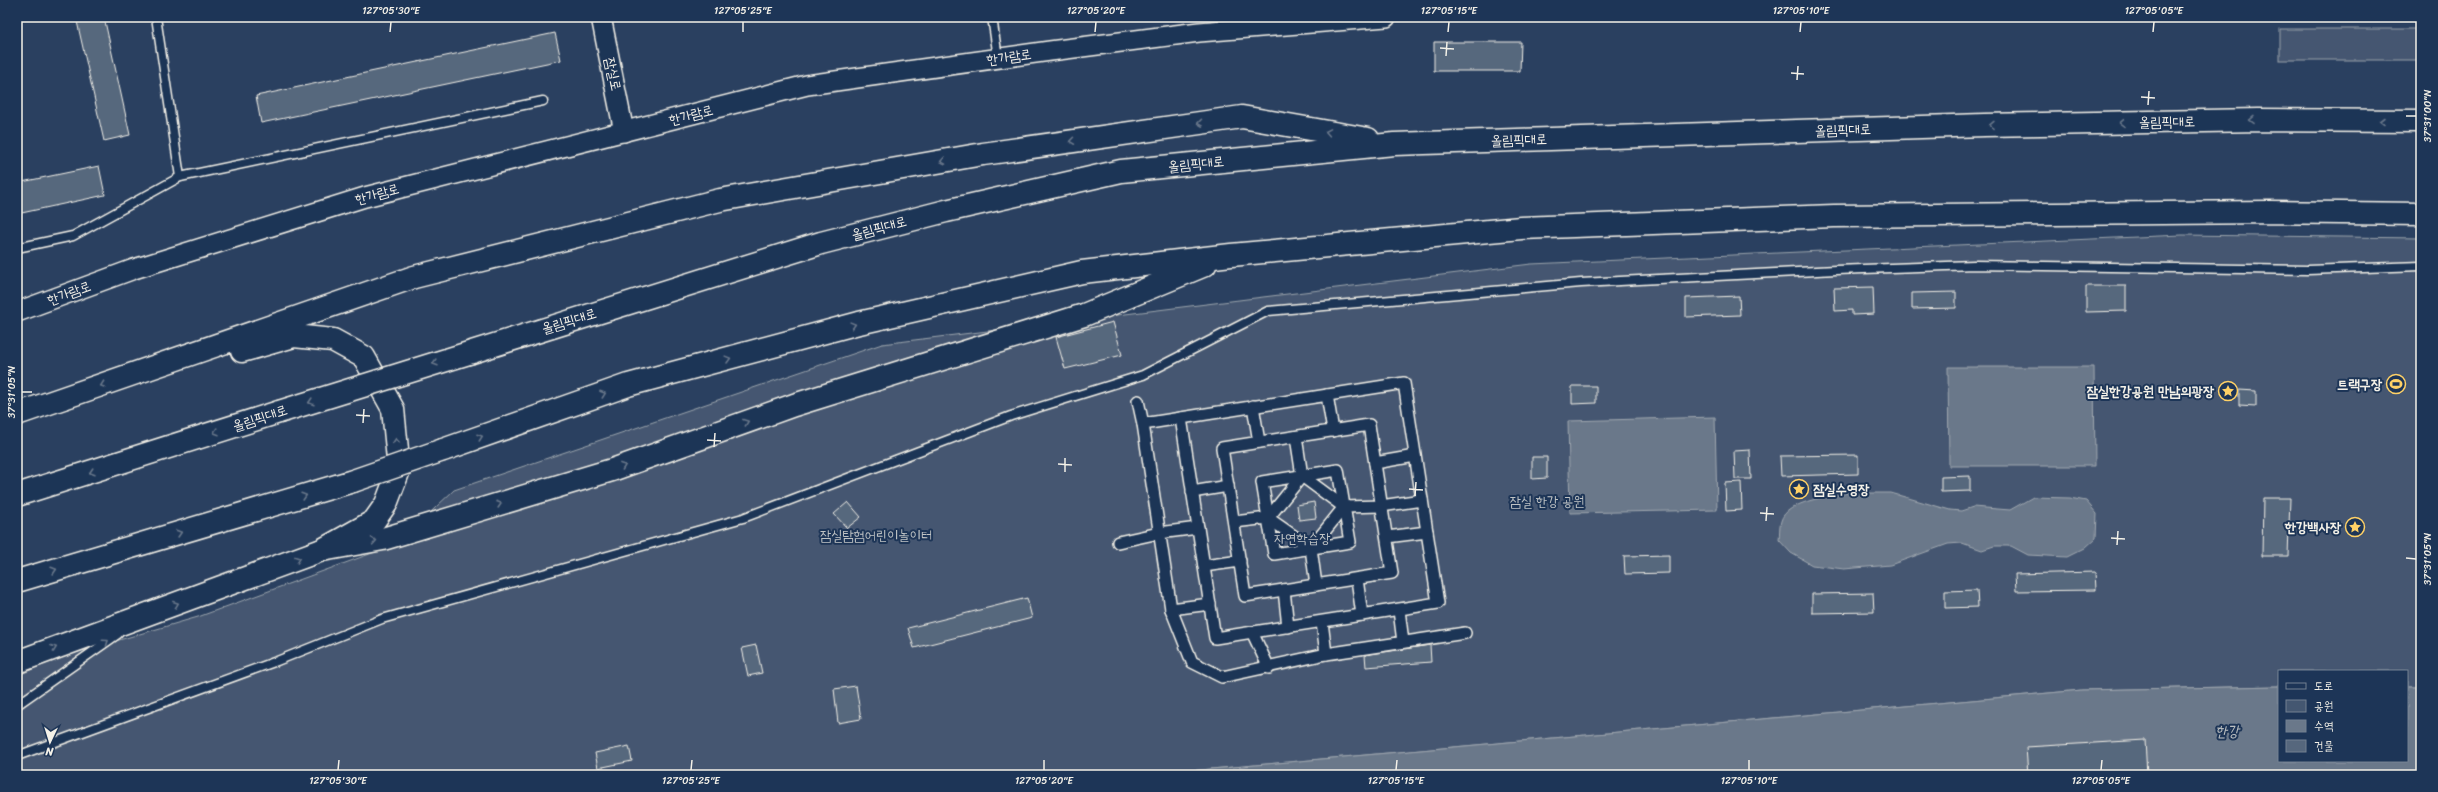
<svg xmlns="http://www.w3.org/2000/svg" width="2438" height="792" viewBox="0 0 2438 792" font-family="Sriracha,'Poor Story',sans-serif">
  <style>
    .green { fill: #445771; stroke: #9ca4ac }
    .water { fill: #6a788a; stroke: #a1a8b0 }
    .building { fill: #56677d; stroke: #f4f1e8 }
    .lines { fill: none; stroke-linecap: round; stroke-linejoin: round }
    .service-casing { stroke: #f4f1e8; stroke-width: 11 }
    .pedestrian-casing { stroke: #f4f1e8; stroke-width: 14 }
    .tertiary-casing { stroke: #f4f1e8; stroke-width: 22 }
    .trunk-casing { stroke: #f4f1e8; stroke-width: 25 }
    .service { stroke: #1d3557; stroke-width: 8 }
    .pedestrian { stroke: #1d3557; stroke-width: 11 }
    .tertiary { stroke: #1d3557; stroke-width: 19 }
    .trunk { stroke: #1d3557; stroke-width: 22 }
    .trunk-bridge-casing { stroke: #f4f1e8; stroke-width: 25; stroke-linecap: butt }
    .trunk-bridge { stroke: #1d3557; stroke-width: 22 }
    .oneway { stroke: #68778a }
    .ticks { fill: none; stroke: #f4f1e8; stroke-width: 1.5 }
    .labels { text-anchor: middle; dominant-baseline: central; stroke-width: 4; stroke-linejoin: round; paint-order: stroke }
    .street-label { font-size: 14px; fill: #f4f1e8; stroke: #1d3557 }
    .poi-label { font-size: 14px; font-weight: bold; fill: #f4f1e8; stroke: #1d3557; text-anchor: end }
    .park-label { font-size: 14px; fill: #bfc3c4; stroke: #1d3557 }
    .water-label { font-size: 15px; font-style: italic; fill: #bdc1c2; stroke: #1d3557 }
    .neatline { fill: none; stroke: #f4f1e8; stroke-width: 1.5 }
    .ticks-label { font-size: 10px; text-anchor: middle; fill: #f4f1e8 }
  </style>
  <rect width="100%" height="100%" fill="#2a4060"/>
  <filter id="ink" filterUnits="userSpaceOnUse"><feTurbulence type="fractalNoise" baseFrequency=".025" numOctaves="2"/><feDisplacementMap in="SourceGraphic" scale="8" xChannelSelector="R" yChannelSelector="G"/><feConvolveMatrix kernelMatrix="1 2 1 2 8 2 1 2 1" color-interpolation-filters="sRGB"/></filter>
  <g filter="url(#ink)">
    <!-- green -->
    <g class="green">
      <rect x="2280" y="29" width="141" height="31"/>
      <polygon points="2182,235 2421,238 2421,687 2407,687 2407,671 2279,671 2279,686 2082,690 1145,775 17,775 17,676 54,659 198,617 397,544 454,490 882,344 1531,264"/>
    </g>
    <!-- water -->
    <g class="water">
      <polygon points="1948,367 2094,367 2095,466 1949,466"/>
      <polygon points="1715,417 1717,510 1570,513 1568,421"/>
      <path d="M 1848,493 L 1891,493 L 1950,510 L 1961,511 L 1973,507 L 2010,510 L 2033,497 L 2070,498 L 2086,501 L 2097,514 L 2096,538 L 2085,548 L 2067,557 L 2028,555 L 2011,546 L 1994,546 L 1982,550 L 1962,543 L 1948,544 L 1890,565 L 1844,569 L 1812,565 L 1791,553 L 1779,540 C 1780,534 1779,526 1781,521 C 1786,501 1831,496 1848,493 Z"/>
      <polygon points="2279,686 2279,761 2407,761 2407,687 2421,687 2421,775 1145,775 2082,690"/>
    </g>
    <!-- building -->
    <g class="building">
      <polygon points="76,17 104,17 130,135 104,141"/>
      <polygon points="555,33 561,60 261,123 256,96"/>
      <polygon points="1434,42 1521,42 1520,71 1434,71"/>
      <polygon points="99,166 105,195 17,214 17,183"/>
      <polygon points="2086,286 2126,286 2126,311 2086,312"/>
      <polygon points="1873,287 1874,314 1852,315 1852,310 1835,311 1834,288"/>
      <polygon points="1956,292 1956,308 1912,309 1912,293"/>
      <polygon points="1739,296 1740,315 1686,317 1686,298"/>
      <polygon points="1113,322 1122,355 1065,369 1056,337"/>
      <polygon points="1572,386 1596,386 1596,403 1572,404"/>
      <polygon points="2239,390 2256,391 2256,406 2239,405"/>
      <polygon points="1750,450 1751,479 1735,479 1734,451"/>
      <polygon points="1858,455 1858,474 1781,476 1780,456"/>
      <polygon points="1532,457 1547,457 1547,478 1532,479"/>
      <polygon points="1970,476 1970,491 1941,492 1941,477"/>
      <polygon points="1741,482 1742,510 1726,511 1725,483"/>
      <polygon points="2263,498 2290,498 2288,556 2262,556"/>
      <polygon points="848,502 861,517 847,528 834,514"/>
      <polygon points="1314,502 1316,518 1299,520 1297,505"/>
      <polygon points="1669,555 1669,573 1625,574 1624,556"/>
      <polygon points="2095,572 2096,590 2016,591 2015,574"/>
      <polygon points="1977,590 1978,607 1945,608 1945,591"/>
      <polygon points="1873,593 1874,612 1812,613 1812,594"/>
      <polygon points="1027,598 1032,618 914,648 908,628"/>
      <polygon points="756,645 762,673 748,676 742,648"/>
      <polygon points="1430,645 1431,662 1366,667 1365,655"/>
      <polygon points="856,686 861,719 838,723 834,689"/>
      <polygon points="2145,740 2147,775 2028,775 2026,747"/>
      <polygon points="629,746 632,761 598,768 595,753"/>
    </g>
    <g class="lines">
      <!-- service casing -->
      <g class="service-casing">
        <g id="service">
          <polyline points="156,17 180,177"/>
          <polyline points="992,17 998,58"/>
          <polyline points="17,248 73,236 180,177 543,101"/>
          <polyline points="17,705 118,634"/>
          <polyline points="17,756 277,661 382,619 743,518 1011,416 1143,375 1268,311 1581,283 1836,270 1974,265 2307,270 2421,266"/>
        </g>
      </g>
      <!-- pedestrian casing -->
      <g class="pedestrian-casing">
        <g id="pedestrian">
          <polygon points="1404,383 1438,603 1215,638 1181,418"/>
          <polyline points="1327,395 1333,431"/>
          <polyline points="1138,401 1143,424"/>
          <polyline points="1253,406 1259,442"/>
          <polyline points="1181,418 1143,424 1171,609 1192,662 1222,677 1326,654 1465,633"/>
          <polygon points="1369,425 1392,573 1245,596 1222,448"/>
          <polyline points="1296,437 1302,476 1344,507 1311,548 1268,518 1302,476"/>
          <polyline points="1375,463 1415,456"/>
          <polygon points="1338,470 1350,542 1274,554 1262,482"/>
          <polyline points="1192,492 1228,486"/>
          <polyline points="1344,507 1381,506 1422,500"/>
          <polyline points="1234,522 1268,518"/>
          <polyline points="1387,537 1427,532"/>
          <polyline points="1118,542 1159,533 1198,528"/>
          <polyline points="1311,548 1316,585"/>
          <polyline points="1204,566 1240,561"/>
          <polyline points="1357,579 1362,615"/>
          <polyline points="1284,590 1288,627"/>
          <polyline points="1171,609 1210,604"/>
          <polyline points="1399,610 1403,642"/>
          <polyline points="1322,622 1326,654"/>
          <polyline points="1252,632 1269,668"/>
        </g>
      </g>
      <!-- tertiary casing -->
      <g class="tertiary-casing">
        <g id="tertiary">
          <polyline points="601,17 624,132"/>
          <polyline points="17,312 134,269 365,197 807,85 1050,51 1199,32 1386,17"/>
        </g>
      </g>
      <!-- trunk casing -->
      <g class="trunk-casing">
        <g id="trunk">
          <polyline points="472,352 821,243 946,211 1121,171 1394,144 1984,125 2259,120 2421,121"/>
          <polyline points="17,414 414,277 720,200 983,154 1242,117 1368,139"/>
          <polyline points="443,450 628,385 859,323 1082,272 1231,255 1521,228 1834,216 2270,212 2421,214"/>
          <polyline points="17,495 279,412"/>
          <polyline points="322,550 383,539 612,470 794,405 1084,315 1205,265"/>
          <polyline points="17,581 353,481"/>
          <polyline points="17,662 322,550 374,521 386,504 399,470 393,409 364,357 333,340 294,336 242,351"/>
        </g>
      </g>
      <!-- service -->
      <use href="#service" class="service"/>
      <!-- pedestrian -->
      <use href="#pedestrian" class="pedestrian"/>
      <!-- tertiary -->
      <use href="#tertiary" class="tertiary"/>
      <!-- trunk -->
      <use href="#trunk" class="trunk"/>
      <!-- trunk-bridge casing -->
      <g class="trunk-bridge-casing">
        <g id="trunk-bridge">
          <polyline points="279,412 472,352"/>
          <polyline points="353,481 443,450"/>
        </g>
      </g>
      <!-- trunk-bridge -->
      <use href="#trunk-bridge" class="trunk-bridge"/>
    </g>
    <!-- one-way arrows -->
    <defs><path id="oneway-chevron" d="M-2-3.5L2.5 0L-2 3.5" fill="none" stroke-width="1.6" stroke-linecap="round" stroke-linejoin="round"/></defs>
    <g class="oneway">
      <use href="#oneway-chevron" transform="translate(2252 120) rotate(179)"/>
      <use href="#oneway-chevron" transform="translate(2382 121) rotate(-180)"/>
      <use href="#oneway-chevron" transform="translate(1200 123) rotate(172)"/>
      <use href="#oneway-chevron" transform="translate(2122 123) rotate(179)"/>
      <use href="#oneway-chevron" transform="translate(1992 125) rotate(179)"/>
      <use href="#oneway-chevron" transform="translate(1328 132) rotate(-170)"/>
      <use href="#oneway-chevron" transform="translate(1072 141) rotate(172)"/>
      <use href="#oneway-chevron" transform="translate(943 161) rotate(170)"/>
      <use href="#oneway-chevron" transform="translate(853 325) rotate(-15)"/>
      <use href="#oneway-chevron" transform="translate(728 359) rotate(-15)"/>
      <use href="#oneway-chevron" transform="translate(435 363) rotate(163)"/>
      <use href="#oneway-chevron" transform="translate(103 385) rotate(161)"/>
      <use href="#oneway-chevron" transform="translate(603 394) rotate(-19)"/>
      <use href="#oneway-chevron" transform="translate(311 402) rotate(163)"/>
      <use href="#oneway-chevron" transform="translate(746 422) rotate(-20)"/>
      <use href="#oneway-chevron" transform="translate(216 432) rotate(162)"/>
      <use href="#oneway-chevron" transform="translate(480 437) rotate(-19)"/>
      <use href="#oneway-chevron" transform="translate(396 441) rotate(-95)"/>
      <use href="#oneway-chevron" transform="translate(623 466) rotate(-20)"/>
      <use href="#oneway-chevron" transform="translate(92 472) rotate(162)"/>
      <use href="#oneway-chevron" transform="translate(304 496) rotate(-17)"/>
      <use href="#oneway-chevron" transform="translate(499 504) rotate(-17)"/>
      <use href="#oneway-chevron" transform="translate(179 533) rotate(-17)"/>
      <use href="#oneway-chevron" transform="translate(374 541) rotate(-10)"/>
      <use href="#oneway-chevron" transform="translate(298 559) rotate(-20)"/>
      <use href="#oneway-chevron" transform="translate(54 570) rotate(-17)"/>
      <use href="#oneway-chevron" transform="translate(176 604) rotate(-20)"/>
      <use href="#oneway-chevron" transform="translate(106 642) rotate(-35)"/>
      <use href="#oneway-chevron" transform="translate(54 648) rotate(-20)"/>
    </g>
  </g>
  <!-- ticks -->
  <path class="ticks" d="M 390,32 L 391,22M 743,32 L 743,22M 1095,32 L 1096,22M 1448,32 L 1449,22M 1800,32 L 1801,22M 2153,32 L 2154,22M 1440,48 L 1454,49M 1446,56 L 1447,42M 1791,73 L 1804,74M 1797,80 L 1798,66M 2141,97 L 2155,98M 2148,105 L 2149,91M 2406,116 L 2416,116M 22,392 L 32,392M 356,415 L 370,416M 363,423 L 364,409M 707,440 L 721,441M 714,447 L 715,433M 1058,464 L 1072,465M 1065,472 L 1065,458M 1409,489 L 1423,490M 1415,496 L 1416,482M 1760,513 L 1774,514M 1766,521 L 1767,507M 2111,538 L 2125,539M 2117,545 L 2118,531M 2406,558 L 2416,559M 338,770 L 339,760M 691,770 L 692,760M 1044,770 L 1044,760M 1396,770 L 1397,760M 1749,770 L 1749,760M 2101,770 L 2102,760"/>
  <!-- icons -->
  <defs>
    <g id="stadium-ring" transform="scale(1)"><circle r="9.5" fill="#1d3557" stroke="#ffd166" stroke-width="1.5"/><path d="M0-5a6.5 5 0 1 0 0 10a6.5 5 0 1 0 0-10ZM-3.5-1.8h7v3.6h-7Z" fill="#ffd166"/></g>
    <g id="sight-ring" transform="scale(1)"><circle r="9.5" fill="#1d3557" stroke="#ffd166" stroke-width="1.5"/><path d="M0-6L1.8-2.2L6-1.7L2.9 1.2L3.7 5.4L0 3.3L-3.7 5.4L-2.9 1.2L-6-1.7L-1.8-2.2Z" fill="#ffd166"/></g>
  </defs>
  <g fill-rule="evenodd">
    <use href="#stadium-ring" x="2396" y="384"/>
    <use href="#sight-ring" x="2228" y="391"/>
    <use href="#sight-ring" x="1799" y="489"/>
    <use href="#sight-ring" x="2355" y="527"/>
  </g>
  <g class="labels">
    <!-- street labels -->
    <g class="street-label">
      <text transform="translate(1009 57) rotate(-8)">한가람로</text>
      <text transform="translate(613 74) rotate(78)">잠실로</text>
      <text transform="translate(691 115) rotate(-14)">한가람로</text>
      <text transform="translate(2167 122) rotate(-1)">올림픽대로</text>
      <text transform="translate(1843 130) rotate(-2)">올림픽대로</text>
      <text transform="translate(1519 140) rotate(-2)">올림픽대로</text>
      <text transform="translate(1196 164) rotate(-6)">올림픽대로</text>
      <text transform="translate(377 194) rotate(-15)">한가람로</text>
      <text transform="translate(879 228) rotate(-15)">올림픽대로</text>
      <text transform="translate(69 293) rotate(-20)">한가람로</text>
      <text transform="translate(569 321) rotate(-17)">올림픽대로</text>
      <text transform="translate(260 418) rotate(-18)">올림픽대로</text>
    </g>
    <!-- poi labels -->
    <g class="poi-label">
      <text x="2382" y="384">트랙구장</text>
      <text x="2214" y="391">잠실한강공원 만남의광장</text>
      <text x="1813" y="489" text-anchor="start">잠실수영장</text>
      <text x="2341" y="527">한강백사장</text>
    </g>
    <!-- park labels -->
    <g class="park-label">
      <text x="1547" y="501">잠실 한강 공원</text>
      <text x="876" y="535">잠실탐험어린이놀이터</text>
      <text x="1302" y="538">자연학습장</text>
    </g>
    <!-- water labels -->
    <g class="water-label">
      <text x="2227" y="731">한강</text>
    </g>
  </g>
  <!-- margin -->
  <rect width="2438" height="792" fill="none" stroke="#1d3557" stroke-width="44"/>
  <!-- legend -->
  <rect x="2278" y="670" width="130" height="92" fill="#1d3557" stroke="#738091"/>
  <rect x="2286" y="683" width="20" height="6" fill="#1d3557" stroke="#738091"/>
  <text x="2314" y="690" font-size="12" fill="#f4f1e8">도로</text>
  <rect x="2286" y="700" width="20" height="12" fill="#445771" stroke="#738091"/>
  <text x="2314" y="710" font-size="12" fill="#f4f1e8">공원</text>
  <rect x="2286" y="720" width="20" height="12" fill="#6a788a" stroke="#738091"/>
  <text x="2314" y="730" font-size="12" fill="#f4f1e8">수역</text>
  <rect x="2286" y="740" width="20" height="12" fill="#56677d" stroke="#738091"/>
  <text x="2314" y="750" font-size="12" fill="#f4f1e8">건물</text>
  <!-- north arrow -->
  <g transform="translate(50 742) rotate(184)" stroke="#1d3557" stroke-width="3" paint-order="stroke">
  <path d="M0-3L7 15L0 10L-7 15Z" fill="#f4f1e8"/>
  <text y="-6" font-size="11" font-weight="bold" text-anchor="middle" fill="#f4f1e8">N</text>
  </g>
  <rect x="22" y="22" width="2394" height="748" class="neatline"/>
  <g class="ticks-label">
    <text x="391" y="14">127°05'30"E</text>
    <text x="743" y="14">127°05'25"E</text>
    <text x="1096" y="14">127°05'20"E</text>
    <text x="1449" y="14">127°05'15"E</text>
    <text x="1801" y="14">127°05'10"E</text>
    <text x="2154" y="14">127°05'05"E</text>
    <text transform="translate(2427 116) rotate(-90)" y="4">37°31'00"N</text>
    <text transform="translate(11 392) rotate(-90)" y="4">37°31'05"N</text>
    <text transform="translate(2427 559) rotate(-90)" y="4">37°31'05"N</text>
    <text x="338" y="784">127°05'30"E</text>
    <text x="691" y="784">127°05'25"E</text>
    <text x="1044" y="784">127°05'20"E</text>
    <text x="1396" y="784">127°05'15"E</text>
    <text x="1749" y="784">127°05'10"E</text>
    <text x="2101" y="784">127°05'05"E</text>
  </g>
</svg>
